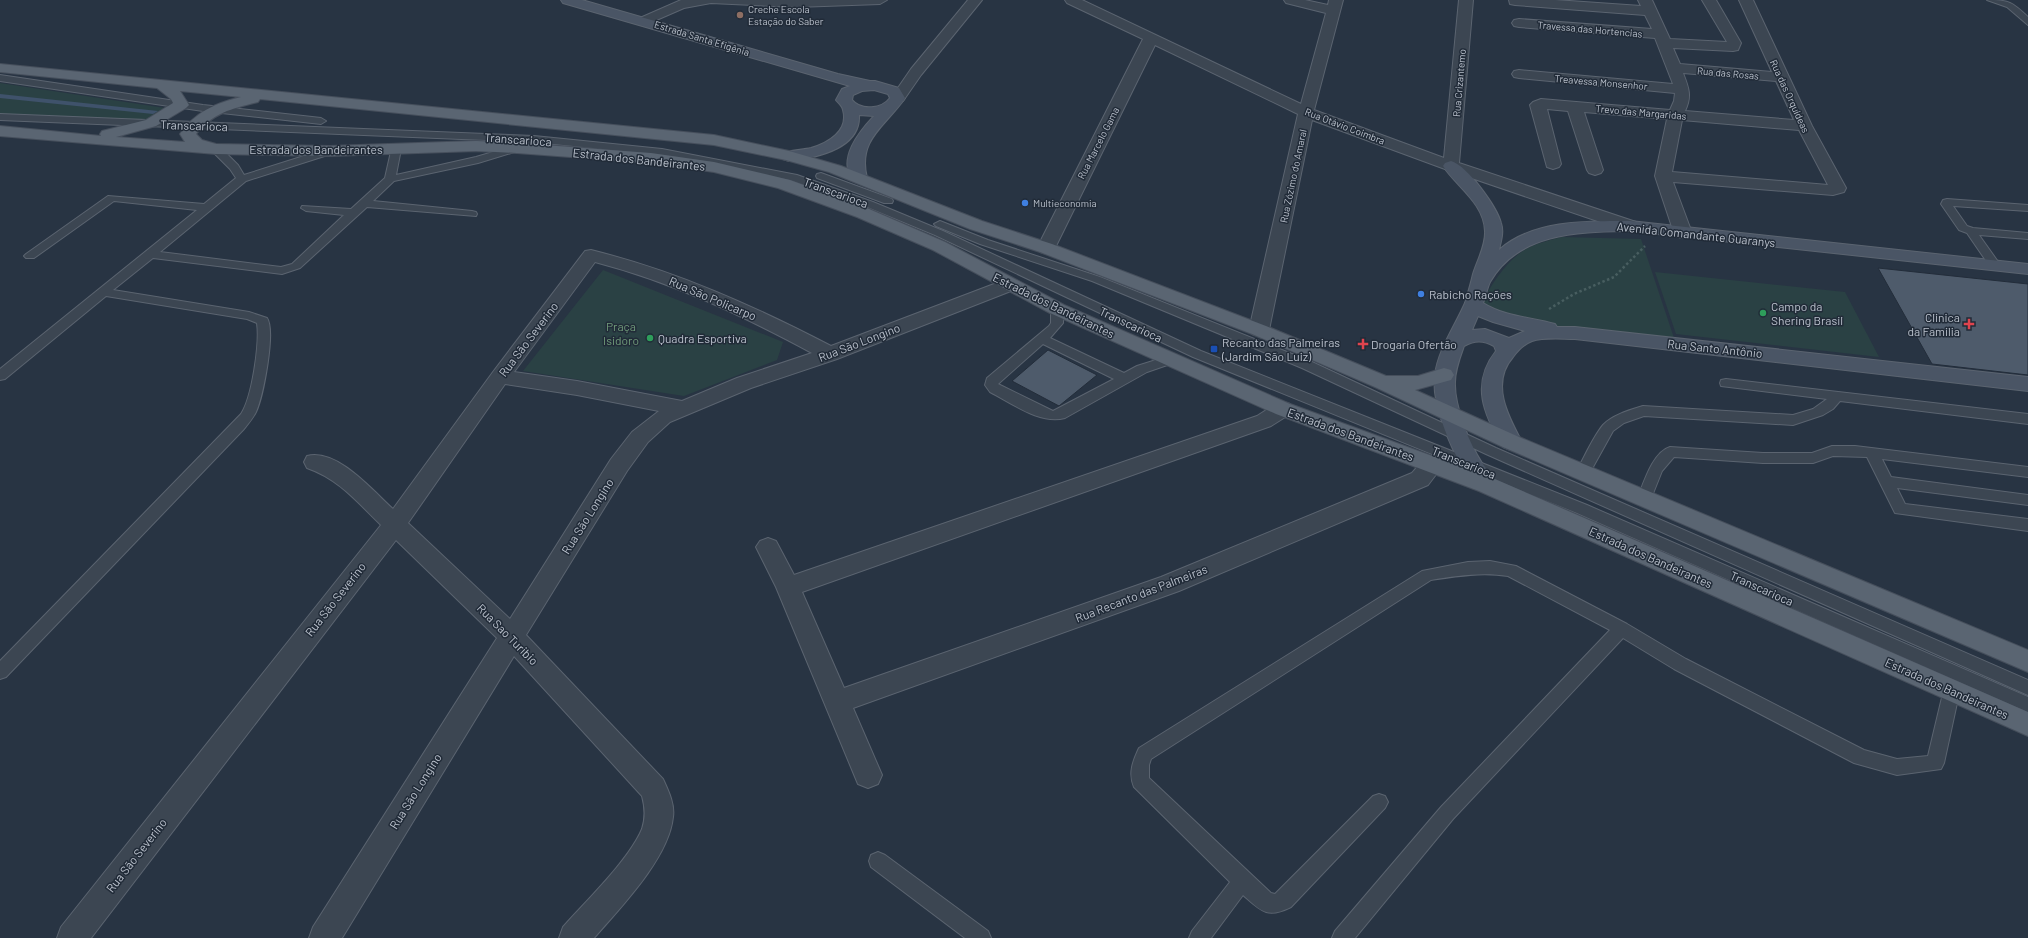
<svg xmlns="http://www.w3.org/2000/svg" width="2028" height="938" viewBox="0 0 2028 938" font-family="Barlow,sans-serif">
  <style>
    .green { fill: #2a4144 }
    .water { fill: #3f526b }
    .building { fill: #4e5b6b; stroke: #232d3a }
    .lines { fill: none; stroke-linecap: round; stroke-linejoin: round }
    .lane-casing { stroke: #5b6470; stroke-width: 2 }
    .street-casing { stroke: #5b6470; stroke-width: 2 }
    .secondary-casing { stroke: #5b6470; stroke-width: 2 }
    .primary-casing { stroke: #464f5c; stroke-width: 2 }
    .path { stroke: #485e60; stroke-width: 2.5; stroke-dasharray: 2.5 2.5; stroke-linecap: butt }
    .lane { fill: #3c4652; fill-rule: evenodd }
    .street { fill: #3c4652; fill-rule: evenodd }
    .secondary { fill: #4a5565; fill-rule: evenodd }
    .primary { fill: #5a6572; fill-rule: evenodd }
    .education-dot { fill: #8d6e63; stroke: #212b38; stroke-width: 1.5 }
    .shop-dot { fill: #3f7fe0; stroke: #212b38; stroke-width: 1.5 }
    .leisure-dot { fill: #2e9e5b; stroke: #212b38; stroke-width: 1.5 }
    .health-dot { fill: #e0444e; stroke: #212b38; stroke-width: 1.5 }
    .transit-dot { fill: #1a4fb4; stroke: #212b38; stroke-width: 1.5 }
    .labels { text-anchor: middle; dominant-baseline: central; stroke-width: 3; stroke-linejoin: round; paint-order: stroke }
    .far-poi-label { font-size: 10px; fill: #bac1cc; stroke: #212b38; text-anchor: start }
    .far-street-label { font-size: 10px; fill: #bac1cc; stroke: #212b38 }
    .street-label { font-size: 12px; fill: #bac1cc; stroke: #212b38 }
    .poi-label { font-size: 12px; fill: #bac1cc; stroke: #212b38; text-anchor: start }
    .park-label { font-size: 12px; fill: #719c7a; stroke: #212b38 }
  </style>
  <rect width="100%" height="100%" fill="#283443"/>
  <!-- green -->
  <g class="green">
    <polygon points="0,83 165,108 151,120 0,114"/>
    <path d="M 1561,237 L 1641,239 L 1674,338 L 1566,328 L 1522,320 L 1499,314 L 1481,303 C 1493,283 1507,259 1528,248 C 1538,243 1551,240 1561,237 Z"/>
    <polygon points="603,270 783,342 777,360 684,396 523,371"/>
    <polygon points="1655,272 1845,292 1879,357 1676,334"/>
  </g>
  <!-- water -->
  <polygon class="water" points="0,94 158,111 153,114 0,98"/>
  <!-- building -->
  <g class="building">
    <polygon points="1878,268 2028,284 2028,375 1932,364"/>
    <polygon points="1048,350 1097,375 1059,406 1012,381"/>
  </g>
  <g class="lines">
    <!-- lane casing -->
    <g class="lane-casing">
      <g id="lane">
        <path d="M 1987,0 C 2009,0 2012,2 2028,17 L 2028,25 L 2007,7 Z"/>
        <polygon points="0,75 203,105 321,118 326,121 321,124 203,111 0,81"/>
        <polygon points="0,114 534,136 662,149 797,175 873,202 943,231 1201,351 1587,505 2028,697 2028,712 1577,513 1193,357 935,235 865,206 791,180 662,155 534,142 0,120"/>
        <path d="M 517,145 L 521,146 L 522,148 L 521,150 L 478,163 L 394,181 L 373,201 L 472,211 L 476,212 L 477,214 L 476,216 L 367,207 L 300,268 L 282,274 L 153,258 L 113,290 L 249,312 L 267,318 C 276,331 263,397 256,412 C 253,418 248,424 244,429 L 6,677 L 0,679 L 0,661 L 241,414 C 252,398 260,343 257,323 L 247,319 L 106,296 L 5,379 L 0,380 L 0,369 L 197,210 L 114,201 L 34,258 L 26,258 L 24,256 L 26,254 L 108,196 L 204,204 L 236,178 L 230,169 L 212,151 L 211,149 L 212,147 L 220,147 L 238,165 L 244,175 L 326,149 L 334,149 L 335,151 L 334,153 L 246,181 L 160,252 L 281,267 L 292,264 L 344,215 L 306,211 L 301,208 L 302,206 L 351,209 L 385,178 L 392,147 L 396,146 L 401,149 L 396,175 L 476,157 Z"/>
        <polygon points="821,173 892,199 893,201 892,203 884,203 817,178 816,176 817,174"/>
        <polygon points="1947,199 2028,205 2028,211 1953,206 1967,226 1973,228 2028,233 2028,239 1979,235 2001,266 1999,268 1991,268 1967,233 1959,230 1941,204 1943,200"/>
        <polygon points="940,221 988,240 1100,277 1312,362 1496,448 2028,680 2028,695 1486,454 1302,368 1092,281 980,244 936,226 934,224"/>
        <path d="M 1057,305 L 1063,309 L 1063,323 L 1050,338 L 1124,373 L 1137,366 L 1172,355 L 1176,356 L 1178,359 L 1176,362 L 1147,372 L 1065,418 C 1040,425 1012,403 990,392 L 985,385 L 987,378 L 1049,326 L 1051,323 L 1051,309 ZM 1043,344 L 1114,379 L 1053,411 L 998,384 Z"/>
        <path d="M 1726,379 L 2028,414 L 2028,424 L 1840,401 L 1833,409 L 1823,415 L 1793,425 L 1644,416 L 1624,423 L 1613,431 L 1588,476 L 1583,477 L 1578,476 L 1576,472 C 1584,458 1593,437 1603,425 C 1612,415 1630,410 1643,406 L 1793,415 L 1813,409 L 1827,399 L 1721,386 L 1720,383 L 1721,380 Z"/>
        <path d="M 1832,446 L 1855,446 L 2028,467 L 2028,477 L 1882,459 L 1891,477 L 2028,495 L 2028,505 L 1897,488 L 1905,504 L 2028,519 L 2028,531 L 1895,513 L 1867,457 L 1833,456 L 1813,463 L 1763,463 L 1674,457 L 1662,471 L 1650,501 L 1645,502 L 1640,501 L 1638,497 C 1644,482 1653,452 1670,447 L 1763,453 L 1812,453 Z"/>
        <path d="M 1490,561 L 1516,566 L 1627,624 L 1686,659 L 1864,750 L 1897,759 L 1928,756 L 1944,689 L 1946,684 L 1952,682 L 1958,684 L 1960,689 L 1944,763 L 1941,769 L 1897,775 L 1854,763 L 1674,669 L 1623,638 L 1453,819 L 1355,938 L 1332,938 L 1335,931 L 1441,807 L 1610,630 L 1508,576 C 1481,572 1457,576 1431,580 L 1151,759 L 1149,765 L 1149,778 L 1271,893 L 1275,894 L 1373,796 L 1379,794 L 1385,796 L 1388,802 L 1385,808 L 1291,907 C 1267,919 1261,911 1243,895 L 1211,938 L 1189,938 L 1192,931 L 1230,882 L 1134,787 C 1128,773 1133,761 1139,748 L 1422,571 L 1468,562 Z"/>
        <polygon points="878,852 885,855 988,931 991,938 965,938 871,867 869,861 871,855"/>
      </g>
    </g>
    <!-- street casing -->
    <g class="street-casing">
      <g id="street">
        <polygon points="681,0 887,0 880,4 796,7 711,3 684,8 645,25 640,24 638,21 640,18"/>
        <polygon points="968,0 982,0 921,75 903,101 893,101 891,98 911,69"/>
        <polygon points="1065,0 1082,0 1301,104 1326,13 1286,3 1284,0 1305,0 1328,5 1329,0 1343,0 1314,110 1444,158 1459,0 1473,0 1459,163 1636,222 1639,226 1636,230 1630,231 1624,230 1445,169 1312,120 1269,330 1266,334 1259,336 1252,334 1249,330 1298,114 1155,45 1055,248 1052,252 1046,253 1040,252 1037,248 1143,39 1067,3"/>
        <path d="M 1509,0 L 1555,0 L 1641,6 L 1638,0 L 1652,0 L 1670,39 L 1727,42 L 1702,0 L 1716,0 L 1741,43 L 1738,50 L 1733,51 L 1673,48 L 1680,64 L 1772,72 L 1739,0 L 1753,0 L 1812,126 L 1846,188 L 1844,192 L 1833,195 L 1673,182 L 1692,233 L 1689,237 L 1683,238 L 1677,237 L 1674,233 L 1655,176 L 1667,119 L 1584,112 L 1603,170 L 1601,173 L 1595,175 L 1589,173 L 1587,170 L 1568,111 L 1547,109 L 1561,164 L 1559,167 L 1553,169 L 1547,167 L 1530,105 L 1533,102 L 1541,99 L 1670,110 L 1674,101 L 1675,93 L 1519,78 L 1514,77 L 1512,74 L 1514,71 L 1519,70 L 1673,84 L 1655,38 L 1519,27 L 1514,26 L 1512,23 L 1514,20 L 1519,19 L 1652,29 L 1645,15 L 1515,5 L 1510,4 ZM 1683,73 L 1776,81 L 1794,120 L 1685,111 C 1692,97 1689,88 1683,73 ZM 1682,120 L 1799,130 L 1828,185 L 1672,172 Z"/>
        <path d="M 591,250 C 676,271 754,306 831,346 L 1002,281 L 1009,279 L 1016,281 L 1018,285 L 1016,289 L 837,359 L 751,388 L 670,422 L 648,442 L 627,471 L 526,635 L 663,779 C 668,790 675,804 673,817 C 669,858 620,908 594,938 L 559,938 L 563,927 C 586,901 629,860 642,829 C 646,817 645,807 642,796 L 514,656 L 342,938 L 309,938 L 313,927 L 497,638 L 396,540 L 91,938 L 57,938 L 61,927 L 381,525 C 357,502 339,479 307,468 L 304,462 L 307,456 C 337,448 373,491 393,509 L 493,372 L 585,251 ZM 595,262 C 672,282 743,316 812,353 L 737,378 L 682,401 L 577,381 L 514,372 ZM 505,384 L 577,395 L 659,411 L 632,432 L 611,459 L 510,619 L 408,523 Z"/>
        <path d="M 1283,402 L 1290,404 L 1293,409 L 1290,414 L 1271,426 L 802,592 L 844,688 L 1161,577 L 1412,473 C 1421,463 1426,454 1441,458 L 1444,464 L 1428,485 L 1179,591 L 853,708 L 882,775 L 878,784 L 868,788 L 858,784 L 776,587 L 756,547 L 760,541 L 768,538 L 776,541 L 794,575 L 1257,416 L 1276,404 Z"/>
      </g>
    </g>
    <!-- secondary casing -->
    <g class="secondary-casing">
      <g id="secondary">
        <path d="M 561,0 L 582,0 L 838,74 L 870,81 L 875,81 L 899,88 L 905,98 C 886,126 857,139 867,178 L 865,181 L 859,183 L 853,181 C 837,159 859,132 874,116 L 859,115 C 861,149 815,158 789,161 L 783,159 L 781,156 L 783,153 C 792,150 802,150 811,148 C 828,143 849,131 843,110 C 843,107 839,103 836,100 L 842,89 L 850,86 L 563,3 ZM 874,90 L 888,94 L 890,98 C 882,109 861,111 852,100 L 853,95 L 862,91 Z"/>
        <path d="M 1451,161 C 1467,165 1497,207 1501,223 C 1504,232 1501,241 1499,250 C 1532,220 1588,221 1630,221 L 2028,264 L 2028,274 L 1630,231 C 1579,232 1519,232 1490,282 C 1487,288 1486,296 1483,303 C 1506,317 1530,317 1555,324 L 1557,327 L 1575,327 L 2028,377 L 2028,391 L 1575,339 C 1561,339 1545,337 1532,341 C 1524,344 1518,350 1513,357 C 1490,383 1508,416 1522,442 L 1519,447 L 1511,450 L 1503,447 C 1484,415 1470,384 1496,351 L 1494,346 C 1483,340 1475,340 1464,346 C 1460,357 1455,370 1455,382 C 1454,405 1469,443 1482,463 C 1487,470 1494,477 1498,485 L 1495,491 C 1479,496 1471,483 1464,470 C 1450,446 1431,403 1435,375 C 1438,350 1455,326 1465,303 C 1468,293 1471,283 1473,274 C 1477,261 1486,245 1485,231 C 1484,203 1457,187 1443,166 L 1445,163 ZM 1478,316 L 1493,322 L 1525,331 L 1509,338 L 1485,329 L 1472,330 Z"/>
      </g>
    </g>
    <!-- primary casing -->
    <g class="primary-casing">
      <path id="primary" d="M 0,64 L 714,135 L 789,151 L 841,166 L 982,221 L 1052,244 L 1266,326 L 1386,376 L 1418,376 L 1444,368 L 1451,370 L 1454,375 L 1451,380 L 1415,390 L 1519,437 L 2028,650 L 2028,672 L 1503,447 L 1375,387 L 1252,334 L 1040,252 L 970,229 L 829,172 L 786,160 L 714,145 L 260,99 L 258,102 C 234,108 212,113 196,134 L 202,140 L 216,144 L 330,146 L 476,141 L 517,143 L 651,153 L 714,162 L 790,180 L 869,209 L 945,242 L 1064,305 L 1290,404 L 1495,479 L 2028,712 L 2028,736 L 1479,491 L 1276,414 L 1050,313 L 933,250 L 857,217 L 778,188 L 714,172 L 651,163 L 517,153 L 476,151 L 330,156 L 216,154 L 0,136 L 0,126 L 101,136 L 100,134 L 102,131 L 146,120 L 173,103 L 171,99 L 157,88 L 0,72 ZM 180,91 L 241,97 C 216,103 195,112 180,134 L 185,142 L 116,137 L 156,126 L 186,108 L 189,105 Z"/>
    </g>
    <!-- path -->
    <polyline class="path" points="1549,309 1574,294 1614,277 1645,246"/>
    <!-- lane -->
    <use href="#lane" class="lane"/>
    <!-- street -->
    <use href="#street" class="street"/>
    <!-- secondary -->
    <use href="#secondary" class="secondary"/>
    <!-- primary -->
    <use href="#primary" class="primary"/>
  </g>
  <!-- markers -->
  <circle class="education-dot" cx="740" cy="15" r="4"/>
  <g class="shop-dot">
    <circle cx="1025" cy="203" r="4"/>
    <circle cx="1421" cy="294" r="4"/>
  </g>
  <g class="leisure-dot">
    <circle cx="1763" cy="313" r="4"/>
    <circle cx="650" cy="338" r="4"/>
  </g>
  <g class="health-dot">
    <path d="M1967 318h4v4h4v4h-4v4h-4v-4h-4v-4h4z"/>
    <path d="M1361 338h4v4h4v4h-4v4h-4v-4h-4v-4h4z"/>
  </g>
  <rect class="transit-dot" x="1210" y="345" width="8" height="8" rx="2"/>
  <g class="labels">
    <!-- far-poi labels -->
    <g class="far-poi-label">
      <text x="748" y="9">Creche Escola<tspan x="748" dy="12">Estação do Saber</tspan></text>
      <text x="1033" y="203">Multieconomia</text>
    </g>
    <!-- far-street labels -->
    <g class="far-street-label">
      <text transform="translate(1590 29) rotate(5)">Travessa das Hortencias</text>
      <text transform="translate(702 38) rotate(17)">Estrada Santa Efigênia</text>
      <text transform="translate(1728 73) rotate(5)">Rua das Rosas</text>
      <text transform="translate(1601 82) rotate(5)">Treavessa Monsenhor</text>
      <text transform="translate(1459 83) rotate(-85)">Rua Crizantemo</text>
      <text transform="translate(1790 96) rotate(65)">Rua das Orquídeas</text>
      <text transform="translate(1641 112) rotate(5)">Trevo das Margaridas</text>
      <text transform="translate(1345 126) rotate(21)">Rua Otávio Coimbra</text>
      <text transform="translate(1098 143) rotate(-63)">Rua Marcelo Gama</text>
      <text transform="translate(1293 176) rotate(-78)">Rua Zózimo do Amaral</text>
    </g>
    <!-- street labels -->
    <g class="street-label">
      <text transform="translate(194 125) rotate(2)">Transcarioca</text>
      <text transform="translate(518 139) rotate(4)">Transcarioca</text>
      <text x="316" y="149">Estrada dos Bandeirantes</text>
      <text transform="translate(639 159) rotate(6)">Estrada dos Bandeirantes</text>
      <text transform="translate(836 192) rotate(20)">Transcarioca</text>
      <text transform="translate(1696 234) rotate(6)">Avenida Comandante Guaranys</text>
      <text transform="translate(713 298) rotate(23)">Rua São Policarpo</text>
      <text transform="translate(1054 305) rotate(26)">Estrada dos Bandeirantes</text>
      <text transform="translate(1131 324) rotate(25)">Transcarioca</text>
      <text transform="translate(528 339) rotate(-53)">Rua São Severino</text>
      <text transform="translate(859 342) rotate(-21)">Rua São Longino</text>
      <text transform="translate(1715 348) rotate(6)">Rua Santo Antônio</text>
      <text transform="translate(1351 434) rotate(20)">Estrada dos Bandeirantes</text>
      <text transform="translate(1464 462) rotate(22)">Transcarioca</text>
      <text transform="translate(587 516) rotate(-58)">Rua São Longino</text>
      <text transform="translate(1651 557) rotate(24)">Estrada dos Bandeirantes</text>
      <text transform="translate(1762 588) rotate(24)">Transcarioca</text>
      <text transform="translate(1141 593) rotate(-21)">Rua Recanto das Palmeiras</text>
      <text transform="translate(335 599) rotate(-52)">Rua São Severino</text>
      <text transform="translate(508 634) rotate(45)">Rua Sao Turibio</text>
      <text transform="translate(1947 688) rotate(24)">Estrada dos Bandeirantes</text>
      <text transform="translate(415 791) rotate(-58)">Rua São Longino</text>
      <text transform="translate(136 855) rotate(-52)">Rua São Severino</text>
    </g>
    <!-- poi labels -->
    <g class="poi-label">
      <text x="1429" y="294">Rabicho Rações</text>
      <text x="1771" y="306">Campo da<tspan x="1771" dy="14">Shering Brasil</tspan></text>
      <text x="1960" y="317" text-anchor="end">Clinica<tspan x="1960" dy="14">da Familia</tspan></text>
      <text x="658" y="338">Quadra Esportiva</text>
      <text x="1222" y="342">Recanto das Palmeiras<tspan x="1222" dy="14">(Jardim São Luiz)</tspan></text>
      <text x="1371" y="344">Drogaria Ofertão</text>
    </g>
    <!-- park labels -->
    <g class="park-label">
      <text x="621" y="326">Praça<tspan x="621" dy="14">Isidoro</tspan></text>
    </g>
  </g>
</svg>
